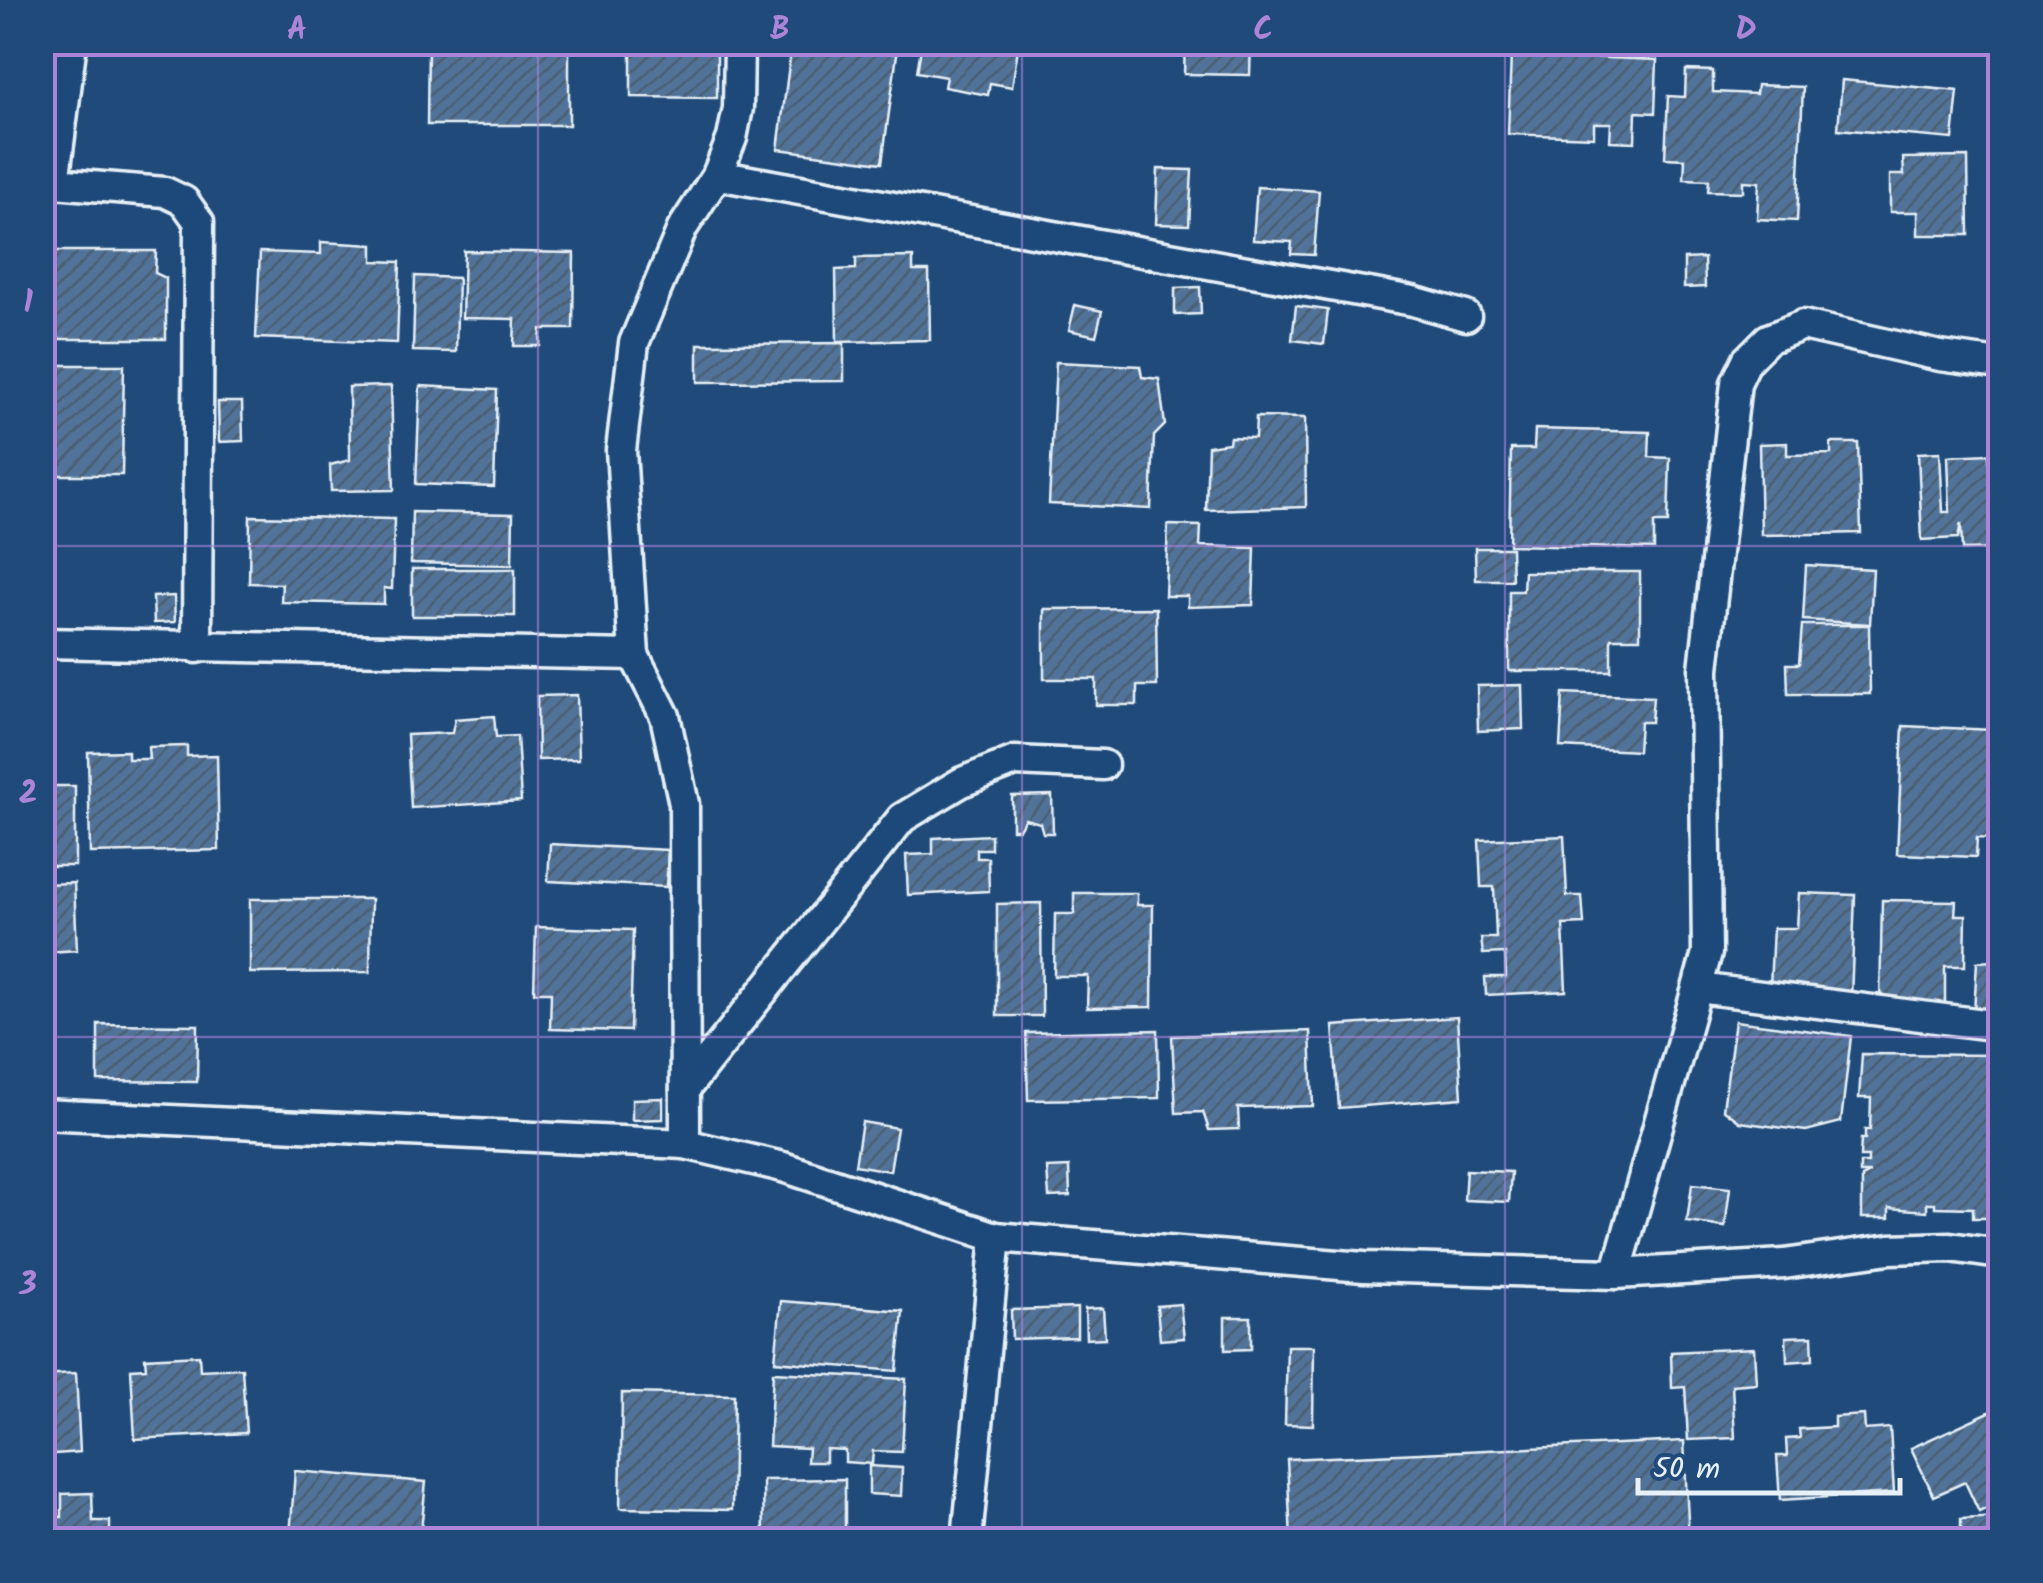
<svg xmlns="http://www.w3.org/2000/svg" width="2043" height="1583" viewBox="0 0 2043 1583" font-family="Kalam,sans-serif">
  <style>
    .building { fill: url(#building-hatch); stroke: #e8f1f8; stroke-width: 2.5 }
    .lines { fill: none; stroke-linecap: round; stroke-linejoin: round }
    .street-casing { stroke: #e8f1f8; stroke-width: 35 }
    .street { stroke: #1f4a7a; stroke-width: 28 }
    .grid { fill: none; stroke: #ac85d9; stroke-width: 2.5; stroke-opacity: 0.55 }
    .neatline { fill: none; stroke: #ac85d9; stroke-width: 4 }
    .grid-label { font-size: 32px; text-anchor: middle; font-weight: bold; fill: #ac85d9 }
  </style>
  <defs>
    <pattern id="building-hatch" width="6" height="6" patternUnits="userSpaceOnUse" patternTransform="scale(2.5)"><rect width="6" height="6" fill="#517399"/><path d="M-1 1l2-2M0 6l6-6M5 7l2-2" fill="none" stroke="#4c5e72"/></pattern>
  </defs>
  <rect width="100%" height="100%" fill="#1f4a7a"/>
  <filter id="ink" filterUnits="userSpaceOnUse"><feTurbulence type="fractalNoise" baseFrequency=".01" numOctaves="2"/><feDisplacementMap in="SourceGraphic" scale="20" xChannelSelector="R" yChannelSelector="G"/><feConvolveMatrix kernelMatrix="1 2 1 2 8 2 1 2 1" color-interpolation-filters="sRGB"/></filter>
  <g filter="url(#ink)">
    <!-- building -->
    <g class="building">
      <polygon points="428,42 569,42 569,125 427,125"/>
      <polygon points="631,42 717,42 717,98 631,97"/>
      <polygon points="792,42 897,54 882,163 778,149"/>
      <polygon points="922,42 1019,42 1012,87 990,83 988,95 944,87 946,77 917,72"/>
      <polygon points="1185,42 1251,42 1250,75 1184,74"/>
      <polygon points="1511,54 1657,60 1655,113 1636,112 1635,142 1610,141 1611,123 1594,123 1594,137 1508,134"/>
      <polygon points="1686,70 1713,71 1713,92 1756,94 1757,85 1803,87 1797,221 1757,219 1759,182 1743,181 1743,192 1708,191 1709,180 1684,179 1685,159 1665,158 1668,96 1685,97"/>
      <polygon points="1842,80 1958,91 1953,139 1838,129"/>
      <polygon points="1968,157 1969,235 1918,235 1918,212 1890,212 1890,175 1904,175 1903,158"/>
      <polygon points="1158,169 1192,170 1189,225 1156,224"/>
      <polygon points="1257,187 1319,191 1314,255 1291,254 1292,242 1253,240"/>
      <polygon points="321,242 373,245 373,261 400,262 397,343 256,338 260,252 321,254"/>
      <polygon points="42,251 156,251 155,273 166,278 166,339 42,339"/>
      <polygon points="464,251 574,253 573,329 541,329 540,346 514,346 515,319 462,318"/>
      <polygon points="913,257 913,271 929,271 930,340 837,342 836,270 856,269 856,258"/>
      <polygon points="1704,258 1705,287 1684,288 1684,259"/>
      <polygon points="415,276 458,278 456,352 413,351"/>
      <polygon points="1200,287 1201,314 1175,315 1175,288"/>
      <polygon points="1075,305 1102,311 1096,336 1069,330"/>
      <polygon points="1296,306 1328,310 1324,344 1292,340"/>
      <polygon points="844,343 844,381 698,382 698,344"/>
      <polygon points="1056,362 1140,366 1142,377 1159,379 1165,425 1154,436 1151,509 1049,504"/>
      <polygon points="42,365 124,365 122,475 42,475"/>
      <polygon points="391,386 394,490 331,491 330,465 350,460 349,387"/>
      <polygon points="420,386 497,390 494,487 416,484"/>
      <polygon points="218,402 242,402 243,441 219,442"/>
      <polygon points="1256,417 1305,418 1306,507 1206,510 1208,446 1229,443 1230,437 1255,438"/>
      <polygon points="1535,429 1650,432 1649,457 1670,458 1668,523 1654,523 1654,549 1509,545 1511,449 1534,449"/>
      <polygon points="1787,443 1787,455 1831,454 1831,443 1858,443 1861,533 1761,535 1759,444"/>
      <polygon points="1940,452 1943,512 1950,512 1948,456 1989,454 1989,461 2000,460 2000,549 1962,550 1961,523 1958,538 1922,540 1918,453"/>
      <polygon points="412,512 513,514 512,565 411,563"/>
      <polygon points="250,516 394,519 392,589 384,588 384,604 281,602 282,584 249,583"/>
      <polygon points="1168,525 1201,526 1200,546 1255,548 1253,605 1188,607 1188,596 1165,596"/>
      <polygon points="1475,548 1511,548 1512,580 1476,580"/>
      <polygon points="1806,565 1873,569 1870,624 1803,620"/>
      <rect x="412" y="569" width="103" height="47"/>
      <polygon points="1524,572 1640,572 1640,638 1611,638 1611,671 1509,671 1509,591 1523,591"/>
      <polygon points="174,596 175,622 154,623 153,597"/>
      <polygon points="1156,608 1157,686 1137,686 1137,705 1096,705 1096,679 1044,679 1044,609"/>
      <polygon points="1802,625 1869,625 1870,694 1788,694 1787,664 1799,664"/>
      <polygon points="1522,685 1523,729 1478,731 1477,686"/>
      <polygon points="1563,693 1653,697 1651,722 1640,722 1638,751 1560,747"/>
      <polygon points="577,695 579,759 538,760 537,696"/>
      <polygon points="494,716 496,737 517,736 521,801 411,808 407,735 452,733 455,719"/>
      <polygon points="1903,726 1994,730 1989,752 2000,752 1992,811 1999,812 1999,817 1991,817 1990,839 1977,838 1976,857 1897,854"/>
      <polygon points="187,746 187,756 217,755 219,850 90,853 88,752 128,751 128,759 149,759 148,747"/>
      <rect x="42" y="786" width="33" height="80"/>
      <polygon points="1052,795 1053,833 1043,833 1040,823 1025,819 1019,829 1012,829 1012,796"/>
      <polygon points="991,835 991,849 977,849 977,858 988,858 989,891 908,895 906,855 933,854 933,838"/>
      <polygon points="1564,836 1567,896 1582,896 1584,924 1563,925 1566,991 1486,995 1485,977 1506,977 1505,953 1483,954 1481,938 1496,938 1494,887 1481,887 1479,840"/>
      <polygon points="550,844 668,850 666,887 548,881"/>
      <polygon points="74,883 77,950 49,952 50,961 42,961 42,884"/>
      <polygon points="1074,893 1137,893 1137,905 1153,905 1152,1007 1087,1008 1088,976 1054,976 1055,914 1074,914"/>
      <polygon points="1799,893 1855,895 1851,999 1770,986 1773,928 1797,928"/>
      <polygon points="250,899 371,899 370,972 250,973"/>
      <polygon points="1882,900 1956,901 1955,915 1966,915 1965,966 1945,966 1945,1010 1880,1004"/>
      <polygon points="1041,903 1042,1016 997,1016 997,904"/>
      <polygon points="536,927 633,930 630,1031 550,1029 551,992 534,992"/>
      <polygon points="1994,961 1995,978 2000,978 2000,1011 1974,1012 1977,962"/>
      <polygon points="1457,1017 1462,1098 1339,1108 1333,1026"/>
      <polygon points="1735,1021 1851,1036 1841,1122 1806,1131 1740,1122 1723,1109"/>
      <polygon points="98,1024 198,1025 197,1082 98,1081"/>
      <polygon points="1158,1030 1159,1098 1028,1100 1026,1033"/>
      <polygon points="1310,1031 1313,1106 1238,1108 1239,1129 1209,1130 1203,1112 1176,1113 1172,1036"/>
      <polygon points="1862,1054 2000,1055 2000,1218 1973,1218 1973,1208 1935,1207 1935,1203 1927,1203 1927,1211 1889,1208 1889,1218 1862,1218 1862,1177 1870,1173 1860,1173 1860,1163 1868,1163 1868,1157 1860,1157 1861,1139 1865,1139 1865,1130 1870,1130 1871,1098 1859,1098"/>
      <polygon points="663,1098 663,1119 632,1120 632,1099"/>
      <polygon points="862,1122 897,1128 890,1171 855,1165"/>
      <polygon points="1069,1167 1070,1196 1049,1197 1047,1168"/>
      <polygon points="1466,1170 1511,1172 1509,1202 1464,1200"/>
      <polygon points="1692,1184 1730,1188 1725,1227 1687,1222"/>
      <polygon points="781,1301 903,1311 897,1371 775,1361"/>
      <polygon points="1180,1304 1184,1338 1160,1340 1157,1306"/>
      <polygon points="1077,1308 1077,1337 1012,1339 1011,1310"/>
      <polygon points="1103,1308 1105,1338 1086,1339 1085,1309"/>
      <polygon points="1225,1317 1251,1317 1251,1349 1225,1350"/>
      <polygon points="1812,1336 1813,1360 1787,1362 1786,1337"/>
      <polygon points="1287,1346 1314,1346 1313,1425 1285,1424"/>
      <polygon points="1754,1348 1756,1383 1732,1385 1735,1438 1688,1440 1685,1387 1672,1388 1671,1352"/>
      <polygon points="199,1355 200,1370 242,1368 246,1433 135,1439 131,1369 146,1368 145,1358"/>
      <polygon points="773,1372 906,1379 902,1452 873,1451 872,1464 845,1462 845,1450 826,1449 826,1462 807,1462 808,1448 769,1446"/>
      <polygon points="76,1373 80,1452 42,1455 42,1375"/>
      <polygon points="622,1393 734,1395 732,1510 620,1508"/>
      <polygon points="2000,1407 2000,1502 1979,1512 1965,1482 1934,1496 1911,1448"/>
      <polygon points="1864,1415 1865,1430 1890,1428 1894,1493 1780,1500 1777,1456 1787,1456 1786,1439 1800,1438 1799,1429 1834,1427 1834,1417"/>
      <polygon points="1684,1441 1689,1540 1291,1540 1287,1459"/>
      <polygon points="869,1466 902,1468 901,1496 869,1494"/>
      <polygon points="295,1471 426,1482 420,1540 290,1536"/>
      <polygon points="845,1479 845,1540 764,1540 763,1480"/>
      <polygon points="92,1493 93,1521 110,1521 110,1540 42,1540 42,1517 62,1517 62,1494"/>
      <polygon points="2000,1517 2000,1540 1937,1540 1937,1533 1961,1532 1961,1519"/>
      <polygon points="733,1533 733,1540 630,1540 630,1534"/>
    </g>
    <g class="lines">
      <!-- street casing -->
      <g class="street-casing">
        <g id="street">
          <polyline points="717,175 1413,301 1466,316"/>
          <polyline points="54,183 165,192 184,201 199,222 197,648"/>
          <polyline points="42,184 54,183 72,42"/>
          <polyline points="42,643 634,655"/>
          <polyline points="1698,988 2000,1026"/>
          <polyline points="685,1089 902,818 962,782 1015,761 1103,765"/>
          <polyline points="42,1114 685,1144 783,1167 996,1237 1364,1267 1616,1274 1784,1264 1890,1249 1950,1247 2000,1254"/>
          <polyline points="685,1144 684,804 665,716 634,655 621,450 634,343 682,229 717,175 732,138 738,108 739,42"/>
          <polyline points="1616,1274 1707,953 1704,669 1736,383 1747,360 1768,339 1803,325 1940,356 2000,364"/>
          <polyline points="967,1540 996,1237"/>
        </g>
      </g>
      <!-- street -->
      <use href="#street" class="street"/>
    </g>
  </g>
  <!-- grid -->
  <path class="grid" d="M 538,42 L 538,1540M 1022,42 L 1022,1540M 1505,42 L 1505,1540M 42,546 L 2000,546M 42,1037 L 2000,1037"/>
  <!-- margin -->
  <rect width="2043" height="1583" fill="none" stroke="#1f4a7a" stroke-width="110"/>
  <!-- scale -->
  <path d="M1638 1478v15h262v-15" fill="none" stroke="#e8f1f8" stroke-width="5"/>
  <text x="1653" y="1478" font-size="30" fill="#e8f1f8" stroke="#1f4a7a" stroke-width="8" paint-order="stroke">50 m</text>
  <rect x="55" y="55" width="1933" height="1473" class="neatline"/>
  <g class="grid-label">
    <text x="297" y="39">A</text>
    <text x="780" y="39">B</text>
    <text x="1263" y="39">C</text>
    <text x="1746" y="39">D</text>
    <text x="28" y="312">1</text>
    <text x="28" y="803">2</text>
    <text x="28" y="1294">3</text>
  </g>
</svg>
